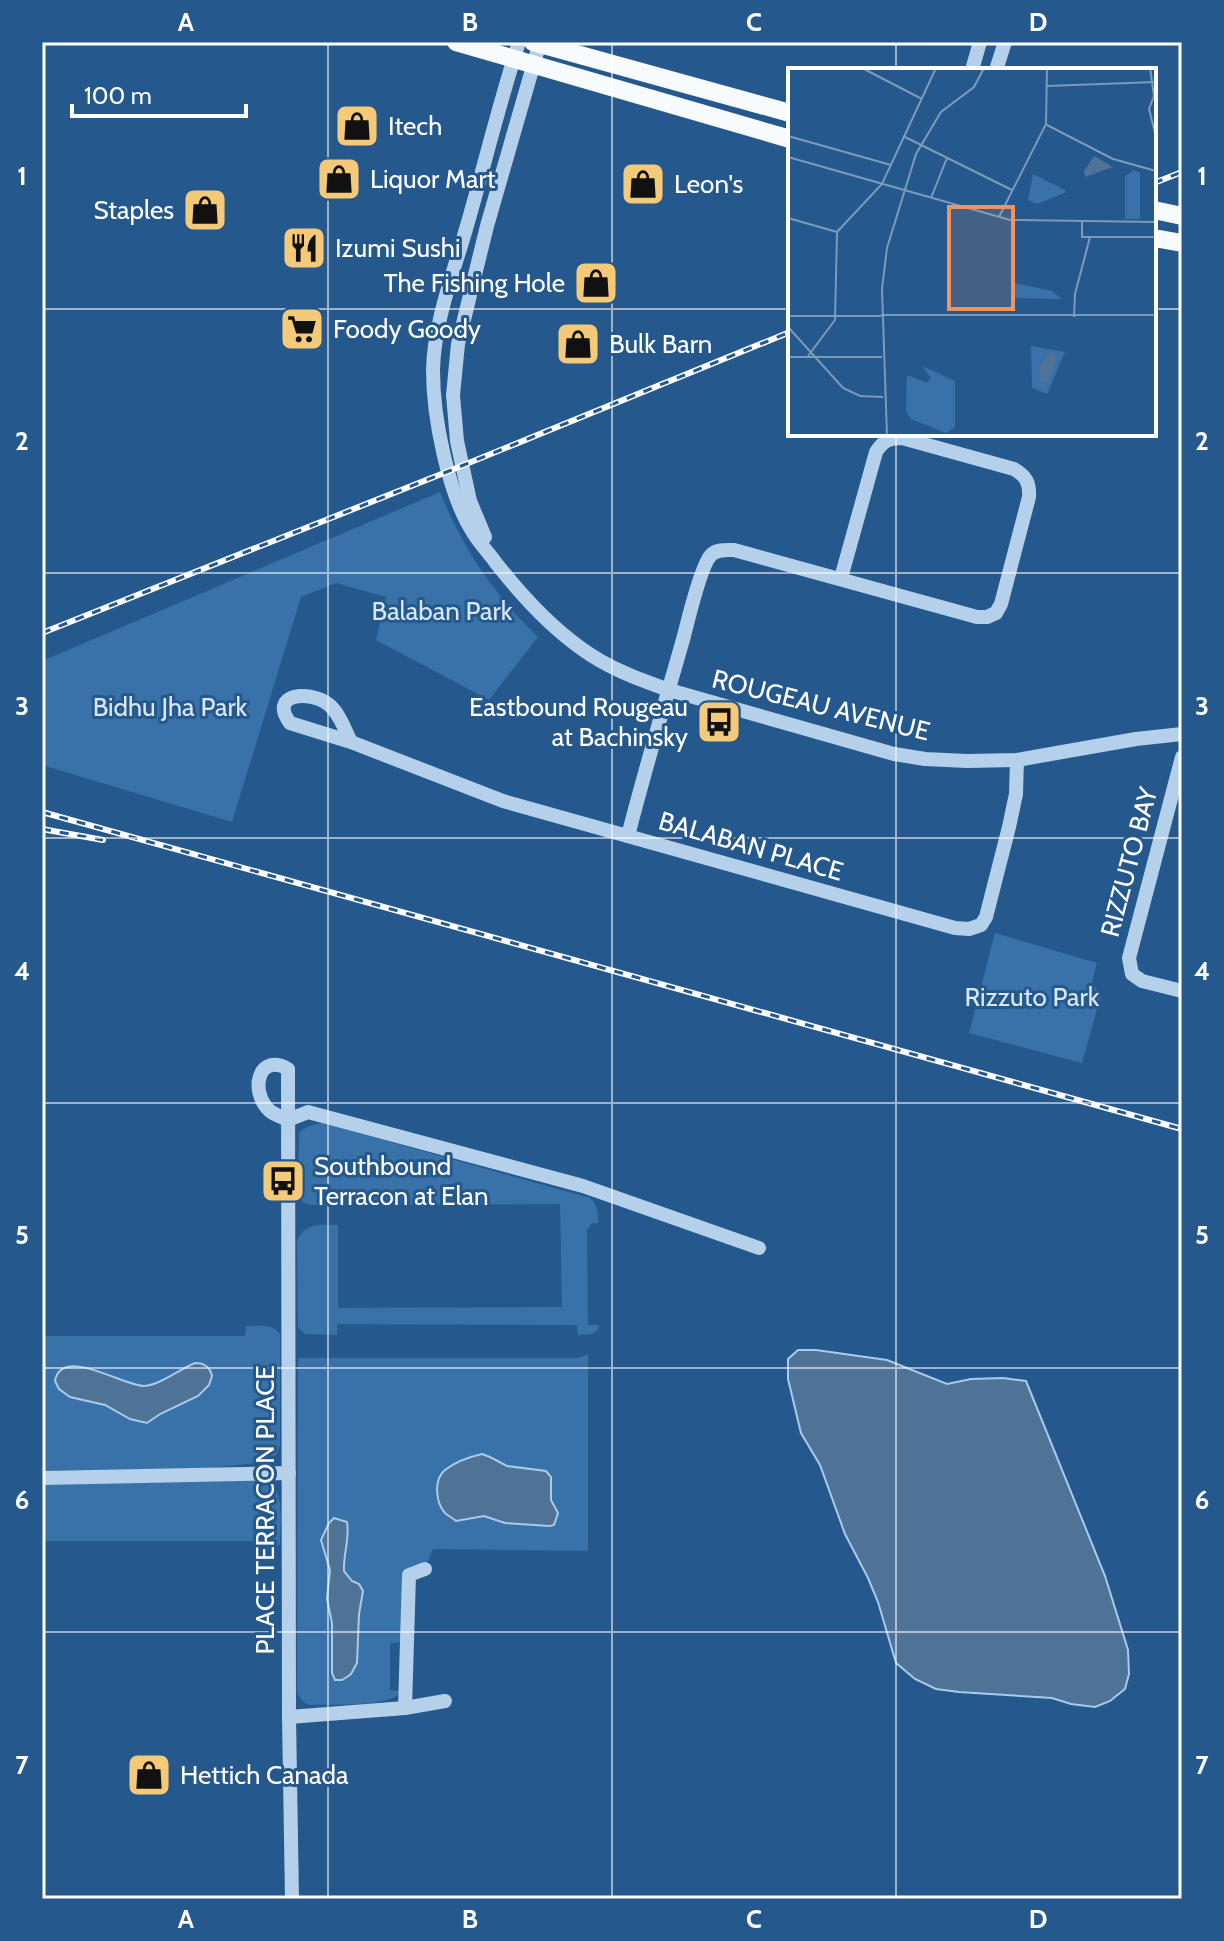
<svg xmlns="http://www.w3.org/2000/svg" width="1224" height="1941" viewBox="0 0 1224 1941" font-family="Cabin,sans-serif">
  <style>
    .green { fill: #3972a9 }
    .water { fill: #4f7297; stroke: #a8cbeb; stroke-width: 2 }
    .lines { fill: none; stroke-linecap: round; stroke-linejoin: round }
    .minor { stroke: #b4d0ea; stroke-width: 14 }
    .major { stroke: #f8fbfe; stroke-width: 18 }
    .rail-casing { stroke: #fff; stroke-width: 6 }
    .rail { stroke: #25588c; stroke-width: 3; stroke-dasharray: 9; stroke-linecap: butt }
    .grid { fill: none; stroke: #fff; stroke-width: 2; stroke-opacity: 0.55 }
    .labels { text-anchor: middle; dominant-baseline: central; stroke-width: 6; stroke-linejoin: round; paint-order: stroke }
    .poi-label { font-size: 26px; fill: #fff; stroke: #25588c; text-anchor: start }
    .park-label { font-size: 26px; fill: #d8e8f8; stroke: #25588c }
    .street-label { font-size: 26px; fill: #fff; stroke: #25588c }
    .inset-road { fill: none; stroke: #7c9bba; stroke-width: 2 }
    .view { fill: #f09361; fill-opacity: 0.15; stroke: #f09361; stroke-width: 4 }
    .inset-edge { fill: none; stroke: #fff; stroke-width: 4 }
    .neatline { fill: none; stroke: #fff; stroke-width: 3 }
    .grid-label { font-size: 26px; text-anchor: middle; font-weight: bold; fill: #fff }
  </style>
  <rect width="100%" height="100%" fill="#25588c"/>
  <!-- green -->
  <g class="green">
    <path d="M 440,492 C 463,549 495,596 538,637 L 489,700 L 376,640 L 386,597 L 336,583 L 301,597 L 232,822 L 42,765 L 42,661 Z"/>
    <polygon points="995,933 1097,963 1092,982 1101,995 1082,1063 969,1033"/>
    <path d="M 323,1123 L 590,1198 C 598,1205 598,1213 598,1223 L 592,1223 L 587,1230 L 588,1325 L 599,1325 L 597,1331 L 592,1334 L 578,1335 L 577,1325 L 337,1324 L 337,1335 L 305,1334 L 298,1327 L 297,1241 C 305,1222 321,1225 338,1225 L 338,1308 L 562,1307 L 560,1204 L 311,1205 L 304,1203 L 298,1196 L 299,1133 C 307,1126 313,1124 323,1123 Z"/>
    <path d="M 246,1326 C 260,1326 272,1323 280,1334 L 280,1445 L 276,1455 L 270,1462 L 207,1468 L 42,1471 L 42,1336 L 245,1336 Z"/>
    <path d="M 588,1354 L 588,1551 L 433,1549 L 428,1561 L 406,1573 L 401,1642 L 390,1643 L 390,1690 L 399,1691 L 398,1695 C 381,1707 331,1704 309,1705 C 302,1702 299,1698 297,1691 L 298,1358 L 578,1358 Z"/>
    <path d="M 246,1481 C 253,1481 261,1480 267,1482 C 286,1489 280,1527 280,1544 L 273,1550 L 264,1551 L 263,1541 L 42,1541 L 42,1484 Z"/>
  </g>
  <!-- water -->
  <g class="water">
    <polygon points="798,1350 816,1350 887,1360 947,1384 971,1379 1003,1378 1026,1381 1105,1576 1128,1650 1129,1674 1125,1689 1110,1701 1095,1707 1071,1704 1052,1698 959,1692 936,1689 915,1679 896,1663 878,1602 868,1578 845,1534 820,1465 801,1433 788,1379 788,1359"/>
    <path d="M 195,1363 C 205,1363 210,1367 212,1376 L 209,1385 L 198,1396 L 160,1414 L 147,1423 L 130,1419 L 105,1405 L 70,1397 L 59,1389 L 55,1381 C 61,1345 123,1386 144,1386 C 160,1385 180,1369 195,1363 Z"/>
    <path d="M 482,1454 L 490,1457 L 507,1466 L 546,1471 L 551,1477 L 551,1500 L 558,1513 L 554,1525 L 550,1526 L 505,1523 L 484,1516 L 456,1521 C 453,1518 448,1516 445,1513 C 436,1503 433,1480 445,1470 C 455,1462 469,1457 482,1454 Z"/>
    <path d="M 334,1518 L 347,1522 C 350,1538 343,1555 344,1571 L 352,1581 L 359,1584 L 363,1591 L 359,1614 L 357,1663 L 351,1674 L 347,1677 L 342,1680 L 335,1680 L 332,1673 L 332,1623 L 327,1599 L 330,1570 L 321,1540 L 329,1523 Z"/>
  </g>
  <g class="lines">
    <!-- minor -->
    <g class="minor">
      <path d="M 519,42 C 499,104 484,167 466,229 C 453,274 434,323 433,370 C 433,417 448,495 474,534 C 480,544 489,553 496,563 C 521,595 548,625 582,649 C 608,668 638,679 669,690 L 894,754 L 925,759 L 967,761 L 1017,760 L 1136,739 L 1182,734"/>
      <polyline points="972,70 980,42"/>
      <polyline points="996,70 1005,42"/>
      <polyline points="485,537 470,501 457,441 453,395 458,344 487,226 540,42"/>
      <path d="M 351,742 C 345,730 339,712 328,704 C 310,690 268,693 290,723 L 351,742 L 503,801 L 955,928 L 969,929 L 981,925 L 986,917 L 1009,827 L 1016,794 L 1017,760"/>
      <polyline points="1182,757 1129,958 1132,974 1142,981 1182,991"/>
      <path d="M 628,836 C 645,769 665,703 684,636 C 688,620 701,565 711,555 C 717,549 726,550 734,550 L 977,617 L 987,617 L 996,613 L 1001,604 L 1029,497 C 1030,483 1026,476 1014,469 L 902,438 C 889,438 883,441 876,452 L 841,578"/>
      <path d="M 288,1120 C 282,1117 275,1115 270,1111 C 249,1092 258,1052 288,1069 L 289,1717 L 292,1899"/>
      <polyline points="288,1120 308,1112 583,1186 759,1248"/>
      <polyline points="42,1478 289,1473"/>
      <polyline points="405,1708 445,1701"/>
      <polyline points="289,1717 405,1708 409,1575 425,1569"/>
    </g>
    <!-- major -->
    <g class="major">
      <polyline points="456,42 790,139"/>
      <polyline points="533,42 790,113"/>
      <polyline points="1154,210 1182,216"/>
      <polyline points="1154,238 1182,243"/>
    </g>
    <!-- rail casing -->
    <g class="rail-casing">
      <g id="rail">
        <polyline points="1154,183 1182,172"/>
        <polyline points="42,633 449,471 790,332"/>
        <polyline points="42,812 1182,1129"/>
        <polyline points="42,829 103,840"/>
      </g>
    </g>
    <!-- rail -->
    <use href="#rail" class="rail"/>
  </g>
  <!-- grid -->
  <path class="grid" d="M 328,42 L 328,1899M 612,42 L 612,1899M 896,42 L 896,70M 42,309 L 790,309M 1154,309 L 1182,309M 896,434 L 896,1899M 42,573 L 1182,573M 42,838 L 1182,838M 42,1103 L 1182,1103M 42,1368 L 1182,1368M 42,1632 L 1182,1632"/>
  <!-- icons -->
  <defs>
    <g id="shop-square" transform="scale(2.3)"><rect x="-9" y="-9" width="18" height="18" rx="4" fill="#f4c978" stroke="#25588c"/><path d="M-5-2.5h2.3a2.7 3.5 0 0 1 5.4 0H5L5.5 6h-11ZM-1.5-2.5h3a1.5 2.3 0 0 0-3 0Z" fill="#111"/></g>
    <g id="restaurant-square" transform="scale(2.3)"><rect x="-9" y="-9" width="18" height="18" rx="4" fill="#f4c978" stroke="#25588c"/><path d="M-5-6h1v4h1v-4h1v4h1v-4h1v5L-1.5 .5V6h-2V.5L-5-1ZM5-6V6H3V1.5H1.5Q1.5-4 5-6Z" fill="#111"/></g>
    <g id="supermarket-square" transform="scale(2.3)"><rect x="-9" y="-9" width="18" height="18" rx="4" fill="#f4c978" stroke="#25588c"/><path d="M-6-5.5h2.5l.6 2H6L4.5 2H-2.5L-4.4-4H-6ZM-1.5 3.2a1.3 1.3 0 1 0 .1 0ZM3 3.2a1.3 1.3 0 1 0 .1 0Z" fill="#111"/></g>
    <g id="bus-square" transform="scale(2.3)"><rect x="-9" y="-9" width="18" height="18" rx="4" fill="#f4c978" stroke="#25588c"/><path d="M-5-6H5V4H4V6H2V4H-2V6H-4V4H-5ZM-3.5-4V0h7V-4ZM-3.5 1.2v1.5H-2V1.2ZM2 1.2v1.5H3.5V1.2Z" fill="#111"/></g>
  </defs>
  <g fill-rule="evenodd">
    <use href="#shop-square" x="357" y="126"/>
    <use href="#shop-square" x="339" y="179"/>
    <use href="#shop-square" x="643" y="184"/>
    <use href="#shop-square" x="205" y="210"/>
    <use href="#restaurant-square" x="304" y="248"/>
    <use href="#shop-square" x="596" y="283"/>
    <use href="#supermarket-square" x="302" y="329"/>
    <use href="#shop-square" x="578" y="344"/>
    <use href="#bus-square" x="719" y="722"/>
    <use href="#bus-square" x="283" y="1181"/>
    <use href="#shop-square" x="149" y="1775"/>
  </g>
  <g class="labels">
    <!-- poi labels -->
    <g class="poi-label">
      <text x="388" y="126">Itech</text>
      <text x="370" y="179">Liquor Mart</text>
      <text x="674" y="184">Leon's</text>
      <text x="174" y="210" text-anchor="end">Staples</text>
      <text x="335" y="248">Izumi Sushi</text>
      <text x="565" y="283" text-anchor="end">The Fishing Hole</text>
      <text x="333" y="329">Foody Goody</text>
      <text x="609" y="344">Bulk Barn</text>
      <text x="688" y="707" text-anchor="end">Eastbound Rougeau<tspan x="688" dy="30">at Bachinsky</tspan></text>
      <text x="314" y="1166">Southbound<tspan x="314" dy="30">Terracon at Elan</tspan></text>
      <text x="180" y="1775">Hettich Canada</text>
    </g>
    <!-- park labels -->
    <g class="park-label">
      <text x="442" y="611">Balaban Park</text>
      <text x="170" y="707">Bidhu Jha Park</text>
      <text x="1032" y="997">Rizzuto Park</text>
    </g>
    <!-- street labels -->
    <g class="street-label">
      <text transform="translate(821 705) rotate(14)">ROUGEAU AVENUE</text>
      <text transform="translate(751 846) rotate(16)">BALABAN PLACE</text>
      <text transform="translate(1129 862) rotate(-75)">RIZZUTO BAY</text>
      <text transform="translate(265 1510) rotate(-90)">PLACE TERRACON PLACE</text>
    </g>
  </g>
  <!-- overview -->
  <g transform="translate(788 68)">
    <rect width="368" height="368" fill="#25588c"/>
    <path d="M 346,102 L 352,105 L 352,151 L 337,151 L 337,108 ZM 245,106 L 275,121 L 279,124 L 249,136 L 240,132 ZM 227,215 L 264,223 L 274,231 L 225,230 ZM 243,278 L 277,284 L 259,326 L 244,320 ZM 134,298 L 167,313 L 167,359 L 158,365 L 123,351 L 118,343 L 119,307 L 139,315 L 143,310 Z" fill="#3972a9"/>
    <path d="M 306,88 L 325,99 L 297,109 L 296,103 ZM 262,283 L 270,289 L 260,313 L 253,315 L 250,301 Z" fill="#4f7297"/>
    <path class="inset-road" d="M 74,0 L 134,31M 362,0 L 366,28 L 361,41 L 368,69M 259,18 L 368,14M 257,56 L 325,91 L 368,103M 0,68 L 103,97M 115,68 L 224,122M 0,89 L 222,152 L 368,154M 143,130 L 159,90M 211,149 L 258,56 L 259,0M 0,150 L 49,164M 294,152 L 294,169 L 368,169M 93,247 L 368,247M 0,248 L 93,248M 286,249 L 287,226 L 302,169M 0,259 L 55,320 L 72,328 L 95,329M 20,288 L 47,252 L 49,164 L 94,116 L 148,0M 0,289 L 94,289M 99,368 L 94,221 L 99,180 L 128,86 L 153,44 L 186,19 L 196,0"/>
    <path class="view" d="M 161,139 L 225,139 L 225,241 L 161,241 Z"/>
    <rect width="368" height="368" class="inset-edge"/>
  </g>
  <!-- border -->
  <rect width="1224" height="1941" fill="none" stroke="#25588c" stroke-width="88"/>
  <!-- scale -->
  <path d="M72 104v12h174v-12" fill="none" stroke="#ffffff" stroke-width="4"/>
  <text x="84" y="104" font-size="24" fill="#ffffff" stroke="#25588c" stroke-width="6" paint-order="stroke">100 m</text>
  <rect x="44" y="44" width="1136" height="1853" class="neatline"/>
  <g class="grid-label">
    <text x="186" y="31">A</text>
    <text x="470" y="31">B</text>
    <text x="754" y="31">C</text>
    <text x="1038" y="31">D</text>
    <text x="22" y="185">1</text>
    <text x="1202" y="185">1</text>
    <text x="22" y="450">2</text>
    <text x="1202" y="450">2</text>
    <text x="22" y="715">3</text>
    <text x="1202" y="715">3</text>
    <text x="22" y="980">4</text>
    <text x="1202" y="980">4</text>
    <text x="22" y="1244">5</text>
    <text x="1202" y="1244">5</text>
    <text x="22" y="1509">6</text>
    <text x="1202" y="1509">6</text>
    <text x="22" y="1774">7</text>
    <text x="1202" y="1774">7</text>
    <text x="186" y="1928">A</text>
    <text x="470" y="1928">B</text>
    <text x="754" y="1928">C</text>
    <text x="1038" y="1928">D</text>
  </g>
</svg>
